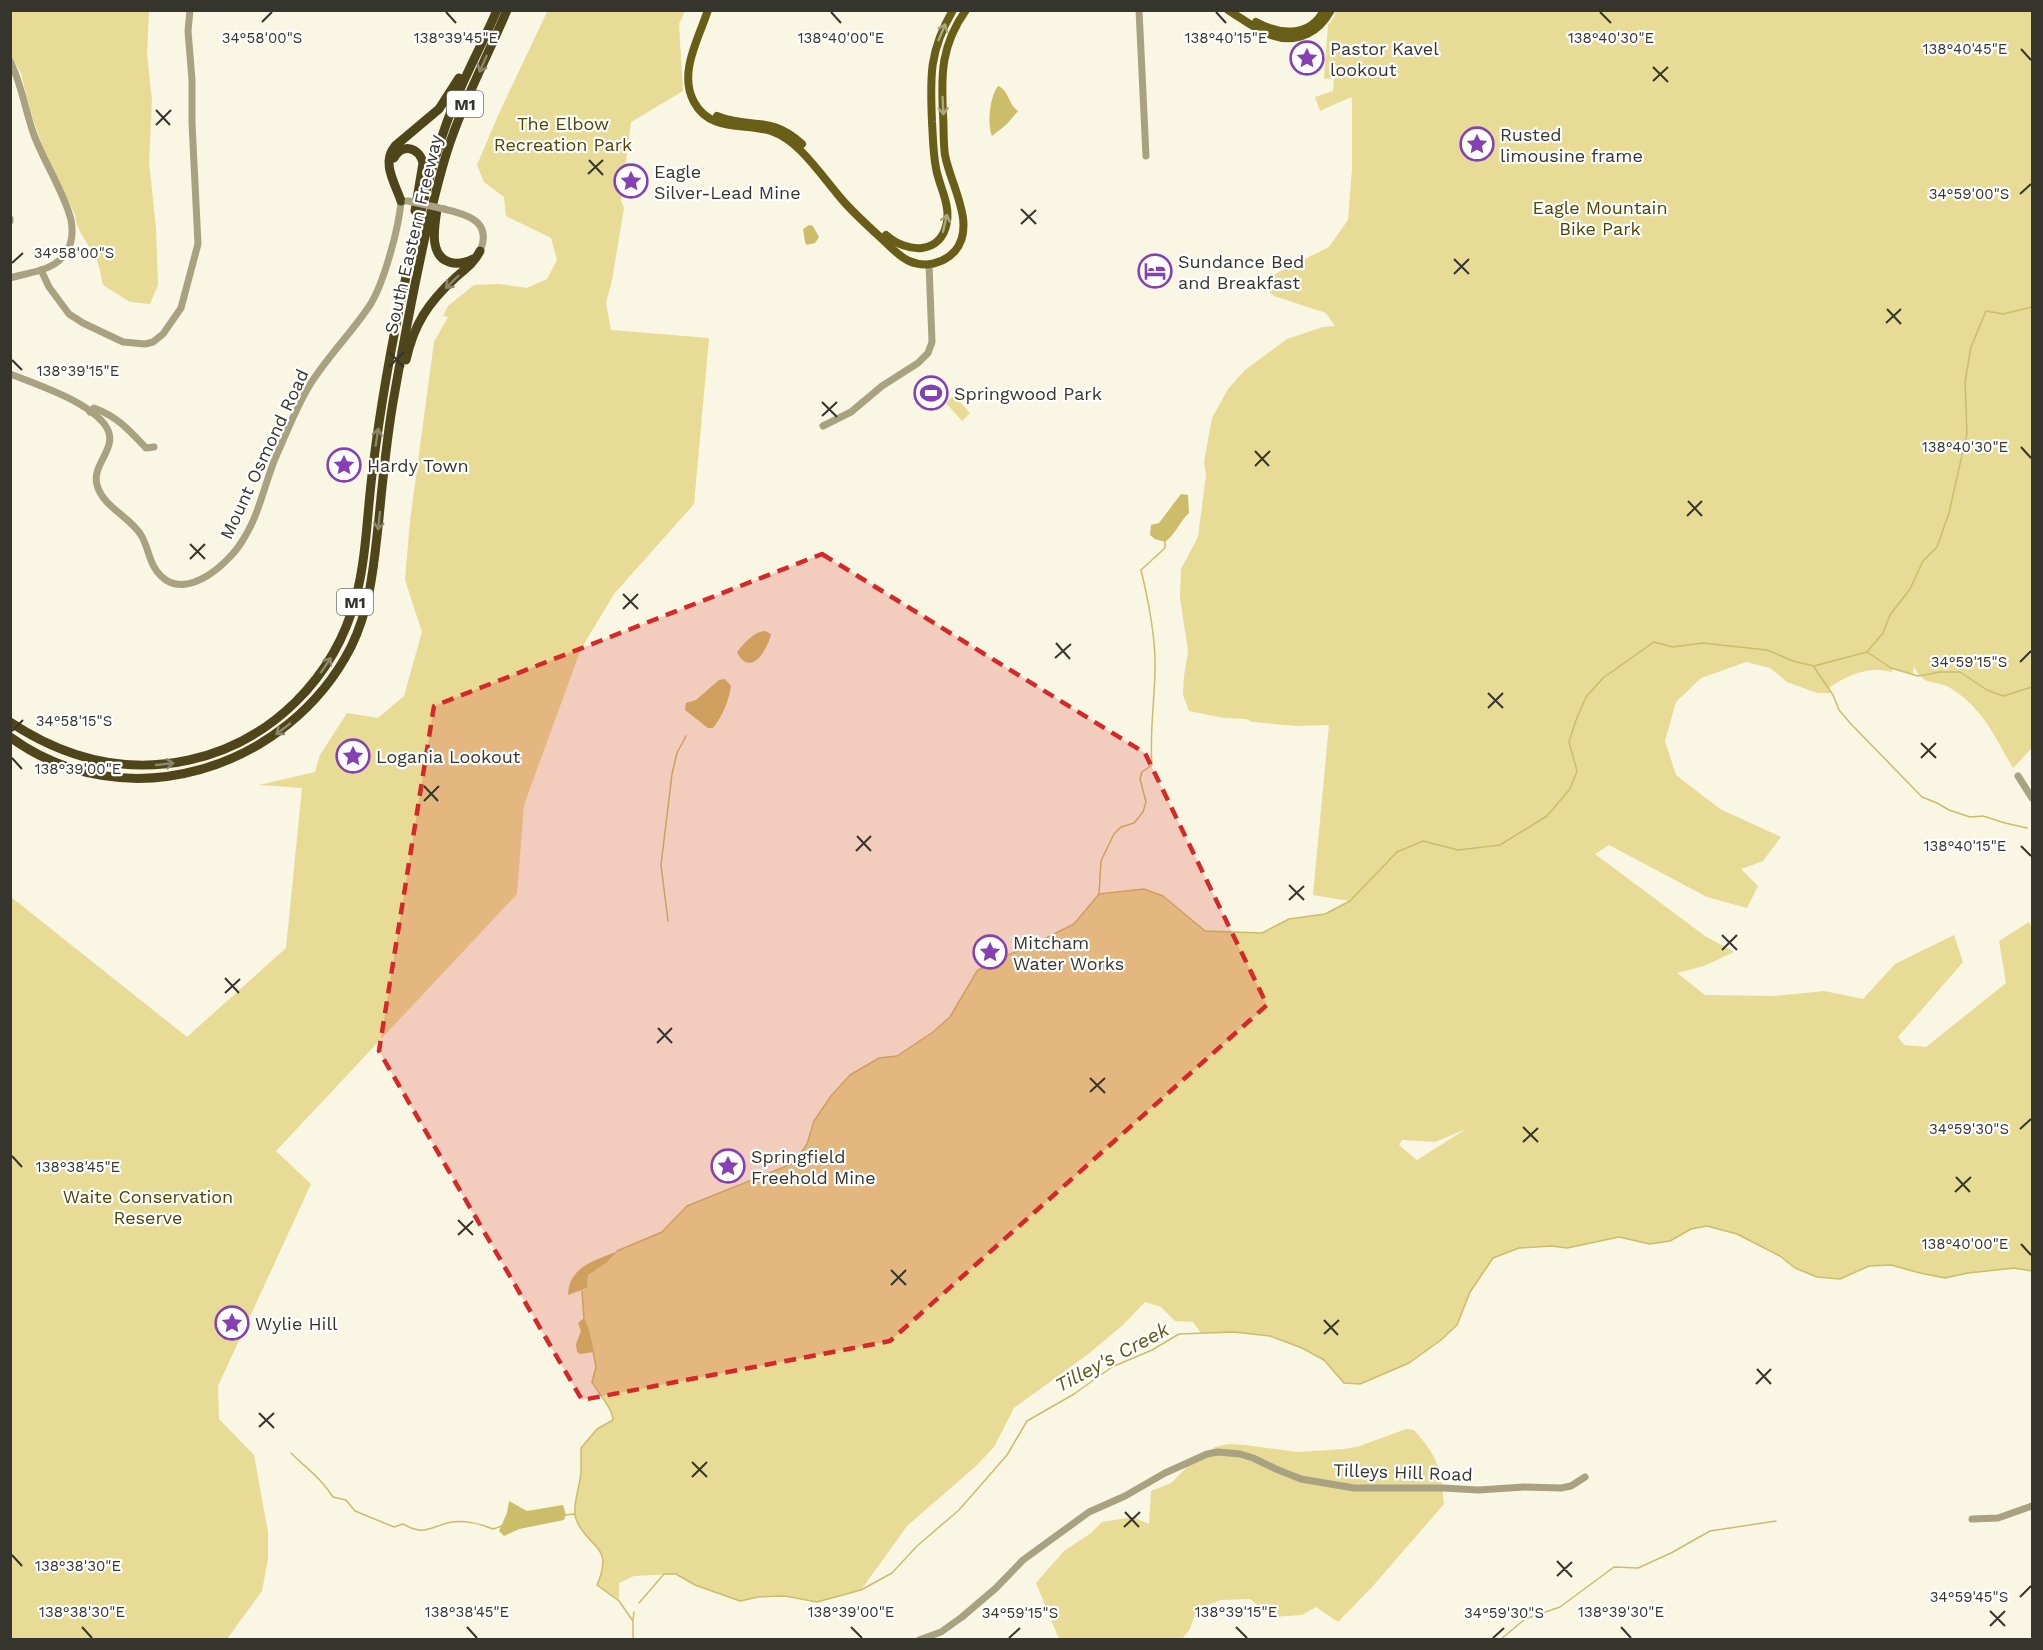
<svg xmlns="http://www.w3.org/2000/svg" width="2043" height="1650" viewBox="0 0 2043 1650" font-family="'Work Sans',sans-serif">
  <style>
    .green { fill: #e7db95; fill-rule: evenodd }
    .water { fill: #ccbd6b }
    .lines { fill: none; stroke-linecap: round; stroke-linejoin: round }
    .stream { stroke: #ccbd6b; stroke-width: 1.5 }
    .minor { stroke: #a8a281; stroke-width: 7 }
    .major { stroke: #695e17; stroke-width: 8 }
    .highway { stroke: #4e461a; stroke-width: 9 }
    .minor-bridge { stroke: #a8a281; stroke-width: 7 }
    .oneway { stroke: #aca67f }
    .oneway2 { stroke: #8c876a }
    .marked { fill: #d62828; fill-opacity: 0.2; stroke: #d62828; stroke-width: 4.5; stroke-dasharray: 12 8; stroke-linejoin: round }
    .ticks { fill: none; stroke: #36352d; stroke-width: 2 }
    .labels { text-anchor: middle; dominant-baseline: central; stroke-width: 4.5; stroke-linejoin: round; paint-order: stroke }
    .shield { fill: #fff; stroke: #72726c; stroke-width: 1.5 }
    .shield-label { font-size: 16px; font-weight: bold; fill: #36352d }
    .poi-label { font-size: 18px; fill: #36352d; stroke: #fff; text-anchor: start }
    .park-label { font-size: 18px; fill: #4f4400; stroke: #fff }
    .street-label { font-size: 18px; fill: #36352d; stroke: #fff }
    .water-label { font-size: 20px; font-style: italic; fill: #605618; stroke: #fff }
    .ticks-label { font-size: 15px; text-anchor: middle; fill: #36352d; stroke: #fff; stroke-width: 4.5; stroke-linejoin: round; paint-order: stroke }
  </style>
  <rect width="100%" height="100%" fill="#f9f6e3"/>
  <!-- green -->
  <g class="green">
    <polygon points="548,10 685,11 679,24 683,91 631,122 621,200 624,208 612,280 606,303 611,330 709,338 694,504 614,594 581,649 524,805 517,894 276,1151 311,1184 218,1386 219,1419 254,1455 268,1532 268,1559 262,1591 227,1639 11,1639 11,897 187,1037 286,948 302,788 259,785 315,772 320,755 347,713 378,718 404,696 422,632 405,580 410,521 434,342 448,317 443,316 448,306 474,285 499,284 527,288 547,279 557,260 551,238 506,216 504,197 484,182 477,165 500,111"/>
    <path d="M 11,11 L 149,11 L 147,54 L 152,100 L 149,162 L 156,228 L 158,285 L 150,304 L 130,302 L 103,285 C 101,277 100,268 97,260 C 90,244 77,234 75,215 L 45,154 L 30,110 L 21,73 L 11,56 Z"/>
    <path d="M 1336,11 L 2032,11 L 2032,748 L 2013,768 C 1995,737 1984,710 1952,689 C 1936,678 1924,689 1914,666 L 1913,674 L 1892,668 L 1892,672 C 1866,666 1849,675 1827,689 L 1832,693 L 1817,693 L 1787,682 L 1770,668 L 1746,662 L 1701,678 L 1676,702 L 1665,741 L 1676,775 L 1720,809 L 1781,837 L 1763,861 L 1741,869 L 1758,886 L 1747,908 L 1707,897 L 1609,845 L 1595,854 L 1705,936 L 1734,952 L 1704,966 L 1677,973 L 1705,995 L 1776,996 L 1824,991 L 1863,999 L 1895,964 L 1954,935 L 1963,962 L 1898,1037 L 1904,1045 L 1926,1047 L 2006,983 L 1999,941 L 2029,922 L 2032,928 L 2032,1271 L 2014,1269 L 1968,1273 L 1945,1278 L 1920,1273 L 1891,1265 L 1869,1266 L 1840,1279 L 1817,1277 L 1795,1268 L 1780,1256 L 1737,1234 L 1707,1226 L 1691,1229 L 1670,1241 L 1651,1244 L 1619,1237 L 1567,1248 L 1542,1246 L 1519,1248 L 1493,1258 L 1470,1292 L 1457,1325 L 1441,1340 L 1409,1363 L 1360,1384 L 1344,1383 L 1324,1360 L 1302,1348 L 1270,1336 L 1234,1332 L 1201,1333 L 1193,1322 L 1175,1321 L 1161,1307 L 1145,1302 L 1123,1325 L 1087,1355 L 1014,1408 L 994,1447 L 976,1466 L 907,1526 L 861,1590 L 817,1602 L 785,1596 L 758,1597 L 740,1601 L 695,1585 L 676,1574 L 634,1576 L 619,1583 L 619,1601 L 597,1585 C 615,1543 587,1549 576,1519 C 572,1506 580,1486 581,1472 C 581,1464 581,1456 581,1448 L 597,1429 L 613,1420 C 612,1409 598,1393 592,1382 L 596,1367 L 589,1329 L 584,1318 L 582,1291 L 587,1288 L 588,1275 L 606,1263 L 618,1251 L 662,1232 L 687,1206 L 794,1163 L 807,1144 L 814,1121 L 831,1096 L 850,1075 L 879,1058 L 897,1056 L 933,1032 L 950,1017 L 977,971 L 991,962 L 1032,945 L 1074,924 L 1099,894 L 1144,889 L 1163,896 L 1205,931 L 1262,933 L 1289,919 L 1325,914 L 1349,901 L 1313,895 L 1329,725 L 1296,726 L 1252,722 L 1246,719 L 1224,718 L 1189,711 L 1183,695 L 1184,676 L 1188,651 L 1180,598 L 1181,569 L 1198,537 L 1206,475 L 1204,462 L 1212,418 L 1228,389 L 1245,370 L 1287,339 L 1323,327 L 1335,326 L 1326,313 L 1274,296 L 1265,288 L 1269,277 L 1329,247 L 1348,220 L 1352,169 L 1352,99 L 1351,97 L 1320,111 L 1315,97 L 1333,91 L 1334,78 L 1324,79 L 1328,25 L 1333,19 ZM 1466,1129 L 1417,1160 L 1399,1145 L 1402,1140 L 1435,1142 Z"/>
    <polygon points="954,395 970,413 962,421 946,403"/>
    <path d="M 1406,1429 L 1414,1430 C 1438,1457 1441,1468 1444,1504 L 1373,1586 L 1338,1622 L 1316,1607 L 1302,1615 L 1272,1617 L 1250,1599 L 1221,1600 L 1197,1609 L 1190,1629 L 1182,1639 L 1059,1639 L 1036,1583 L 1064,1551 L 1091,1533 L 1102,1522 L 1133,1517 L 1149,1524 L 1151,1491 L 1171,1483 L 1193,1461 L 1207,1454 L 1215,1447 L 1229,1444 L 1245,1445 L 1297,1452 L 1344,1449 L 1360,1446 Z"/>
  </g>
  <!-- water -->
  <g class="water">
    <path d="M 998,86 C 1009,90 1008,104 1018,111 L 1007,124 L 992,136 C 987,123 990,96 998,86 Z"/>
    <polygon points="809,225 813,226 819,237 815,243 807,245 805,242 803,229"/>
    <path d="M 1181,494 L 1188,495 L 1189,513 C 1179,522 1176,534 1165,542 L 1155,539 L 1150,535 L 1151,525 L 1159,523 Z"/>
    <path d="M 765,631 L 771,634 C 768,649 750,679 737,652 C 744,644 753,632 765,631 Z"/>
    <path d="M 725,679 L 731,686 C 728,703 723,715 713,728 L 708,728 L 685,710 L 686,703 L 696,700 L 719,680 Z"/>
    <path d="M 618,1251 L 606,1263 L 588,1275 L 587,1288 L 568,1295 C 569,1266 595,1261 618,1251 Z"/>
    <polygon points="584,1318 589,1329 594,1352 580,1354 577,1352 576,1344 581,1331 578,1323"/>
    <polygon points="509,1501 527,1511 563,1505 566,1515 564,1520 519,1529 504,1536 499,1531 507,1513"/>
  </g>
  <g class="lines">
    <!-- stream -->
    <g class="stream">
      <polyline points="1867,652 1891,668 1918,676 1940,672 1960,672 1987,690 2003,696 2032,687"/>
      <polyline points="1814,667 1833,695 1839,710 1852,725 1922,797 1937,803 1949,810 1970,817 1983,816 2005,823 2027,828"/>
      <polyline points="1099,894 1144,889 1163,896 1205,931 1262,933 1289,919 1325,914 1350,901 1397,852 1423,841 1458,850 1500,845 1547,816 1570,789 1577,771 1569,742 1576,720 1586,697 1603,678 1654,642 1673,647 1702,643 1767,650 1793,661 1814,666 1867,652 1883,633 1890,615 1910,589 1923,561 1937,547 1949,513 1967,433 1965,382 1971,347 1986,311 2003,314 2032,307"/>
      <polyline points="668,921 661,865 672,774 677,753 686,736"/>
      <path d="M 617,1251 L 662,1232 L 687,1206 L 794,1163 L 807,1144 L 814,1121 L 831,1096 L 850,1075 L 879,1058 L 897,1056 L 933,1032 L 950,1017 L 977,971 L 991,962 L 1032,945 L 1074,924 L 1099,894 L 1101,861 L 1114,834 L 1121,827 L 1134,823 L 1143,812 L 1146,802 L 1140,779 L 1142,772 L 1152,765 C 1149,729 1156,694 1155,658 C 1154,629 1148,599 1141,570 L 1165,548 L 1165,542"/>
      <polyline points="582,1291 584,1319"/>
      <path d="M 593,1351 L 596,1367 L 592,1382 C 598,1393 613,1409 613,1420 L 597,1429 L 581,1448 C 581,1456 581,1464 581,1472 C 580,1486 572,1506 576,1519 C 587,1549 615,1543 597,1585 L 619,1601 L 633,1621 L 633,1640"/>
      <path d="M 291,1453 C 306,1468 322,1479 333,1497 L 346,1500 L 355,1511 L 394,1527 L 403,1524 C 426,1537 430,1526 452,1522 C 464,1520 482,1524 493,1529 L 502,1526"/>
      <polyline points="565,1515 575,1514"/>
      <polyline points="639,1603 664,1574 676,1574 695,1585 740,1601 758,1597 785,1596 817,1602 861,1590 892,1573 917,1546 959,1510 1007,1455 1027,1421 1074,1394 1112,1367 1152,1350 1179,1334 1234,1332 1270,1336 1302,1348 1324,1360 1344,1383 1360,1384 1409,1363 1441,1340 1457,1325 1470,1292 1493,1258 1519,1248 1552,1246 1567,1248 1619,1237 1650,1244 1670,1241 1691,1229 1707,1226 1737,1234 1780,1256 1795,1268 1817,1277 1840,1279 1869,1266 1891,1265 1920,1273 1945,1278 1968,1273 2014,1268 2032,1271"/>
      <polyline points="633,1620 634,1612"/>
      <polyline points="1500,1640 1525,1619 1560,1607 1614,1567 1638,1568 1671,1553 1710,1531 1776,1521"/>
    </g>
    <!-- minor -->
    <g class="minor">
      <polyline points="1139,10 1146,156"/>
      <path d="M 10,61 C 22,85 25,110 34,135 C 44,162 65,194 71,220 C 73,231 73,241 67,251 C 56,271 30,272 10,278"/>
      <path d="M 444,209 C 466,214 493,221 480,251"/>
      <polyline points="10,219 10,221"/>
      <polyline points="41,270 49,287 69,314 83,323 123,342 145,344 153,342 163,334 181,308 198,244 192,123 192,80 188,31 190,10"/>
      <path d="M 10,374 C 38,385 87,401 105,425 C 121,447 91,463 97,485 C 103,507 129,516 141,535 C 149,548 149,565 161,576 C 187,602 231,562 244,538 C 260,513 265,481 277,454 C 288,430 298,402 313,380 C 330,354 353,331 370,305 C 384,283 399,227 401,201 L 405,201"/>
      <path d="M 90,412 L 94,408 C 118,417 129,430 146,448 L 154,447"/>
      <polyline points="823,426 851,412 882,386 918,363 928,353 932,342 929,264"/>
      <polyline points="2018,776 2032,798"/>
      <polyline points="1972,1519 1998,1518 2032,1506"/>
      <polyline points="919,1640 941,1632 962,1617 996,1588 1023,1560 1089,1512 1125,1496 1165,1473 1207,1454 1218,1452 1240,1454 1253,1458 1276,1469 1301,1479 1354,1488 1443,1488 1479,1490 1524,1487 1561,1488 1571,1486 1585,1477"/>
    </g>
    <!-- major -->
    <g class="major">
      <path d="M 708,10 C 699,38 678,73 694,102 C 710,132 743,123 771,131 C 783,135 792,142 801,151 C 817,167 830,186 845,203 C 856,215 869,227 881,238 C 890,246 898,256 909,261 C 925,268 943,264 955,251 C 977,225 950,184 945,155 C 943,142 944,128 943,114 C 941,74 941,45 966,10"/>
      <path d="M 1228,10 C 1252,25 1278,48 1307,34 C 1318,29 1325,21 1331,10"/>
      <path d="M 1256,22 C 1279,35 1310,38 1324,10"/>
      <path d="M 717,116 C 750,130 770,114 802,144"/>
      <path d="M 886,235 C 906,253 941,256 947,222 C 950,203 939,186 936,168 C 933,153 933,137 932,122 C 930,77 929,51 953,10"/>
    </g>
    <!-- highway -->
    <g class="highway">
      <path d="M 394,158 C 402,143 419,147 423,163 L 415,211"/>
      <path d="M 401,201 C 395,183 381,163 395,146 L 439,109 L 459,78"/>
      <path d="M 437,209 C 435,225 428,255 449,262 C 458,265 465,263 473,259"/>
      <path d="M 406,360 C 414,324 428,303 455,278 C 465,269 474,263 480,251"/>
      <path d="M 10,722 C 64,758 125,774 189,760 C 271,742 335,678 356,597 C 367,555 367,510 373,467 C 381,402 393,336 407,272 C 420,215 432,159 453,106 C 466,73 483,43 497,10"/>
      <path d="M 10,737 C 125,821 288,770 351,647 C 371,607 374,562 379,518 C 383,476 387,433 395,391 C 405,334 416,276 429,219 C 436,192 442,164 452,137 C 467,94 489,53 507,10"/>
    </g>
    <!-- minor-bridge -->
    <polyline class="minor-bridge" points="408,201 444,209"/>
  </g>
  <!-- one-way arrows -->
  <defs><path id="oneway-shaft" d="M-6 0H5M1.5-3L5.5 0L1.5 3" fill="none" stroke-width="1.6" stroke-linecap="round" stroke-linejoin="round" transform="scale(1.5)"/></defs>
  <g class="oneway">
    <use href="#oneway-shaft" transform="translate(942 32) rotate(-67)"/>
    <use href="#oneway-shaft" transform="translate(943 106) rotate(87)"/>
    <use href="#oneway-shaft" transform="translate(945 223) rotate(-77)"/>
  </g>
  <g class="oneway2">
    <use href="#oneway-shaft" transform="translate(483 64) rotate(114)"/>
    <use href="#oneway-shaft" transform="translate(452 282) rotate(136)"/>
    <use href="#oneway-shaft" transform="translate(377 437) rotate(-81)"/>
    <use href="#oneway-shaft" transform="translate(379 521) rotate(96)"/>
    <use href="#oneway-shaft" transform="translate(326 665) rotate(-56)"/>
    <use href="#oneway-shaft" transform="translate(283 729) rotate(142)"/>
    <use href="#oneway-shaft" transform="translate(165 764) rotate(-6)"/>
  </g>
  <!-- marked area -->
  <path class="marked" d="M 822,554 L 1145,753 L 1267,1005 L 890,1341 L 582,1400 L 379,1051 L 434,706 Z"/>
  <!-- ticks -->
  <path class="ticks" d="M 446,12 L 456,23M 831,12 L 841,23M 1216,12 L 1226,23M 1600,12 L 1611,23M 262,22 L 272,12M 2021,49 L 2031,60M 1653,67 L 1668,82M 1653,81 L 1668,67M 156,110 L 170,125M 156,125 L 171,110M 589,160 L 603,175M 588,174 L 603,160M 2020,194 L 2031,184M 1021,209 L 1036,224M 1021,224 L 1036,210M 1454,259 L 1469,274M 12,263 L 23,253M 1454,274 L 1469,259M 1887,309 L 1901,324M 1886,323 L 1901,309M 389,352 L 404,367M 12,360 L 22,370M 389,367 L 404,352M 822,402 L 837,417M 822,416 L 837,402M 2021,447 L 2031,458M 1255,451 L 1269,466M 1255,466 L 1270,451M 1688,501 L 1702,516M 1687,516 L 1702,501M 190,544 L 205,559M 190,559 L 205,544M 623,594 L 638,609M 623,609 L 638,594M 1056,643 L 1070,659M 1055,658 L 1071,644M 2020,662 L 2031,651M 1488,693 L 1503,708M 1488,708 L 1503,693M 12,731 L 23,720M 1921,743 L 1936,758M 12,758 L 22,769M 1921,758 L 1936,743M 424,786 L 438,801M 424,801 L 439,786M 857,836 L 871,851M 2021,846 L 2031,856M 856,851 L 871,836M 1289,885 L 1304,900M 1289,900 L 1304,886M 1722,935 L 1737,950M 1722,950 L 1737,935M 225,978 L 239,993M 225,993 L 240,979M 658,1028 L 672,1043M 657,1043 L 672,1028M 1090,1078 L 1105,1093M 1090,1092 L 1105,1078M 1523,1127 L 1538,1142M 2020,1129 L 2031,1119M 1523,1142 L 1538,1128M 12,1156 L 22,1167M 1956,1177 L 1970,1192M 1955,1192 L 1971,1177M 458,1220 L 473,1235M 458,1235 L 473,1221M 2021,1244 L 2031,1255M 891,1270 L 906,1285M 891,1285 L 906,1270M 1324,1320 L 1338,1335M 1324,1334 L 1339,1320M 1757,1369 L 1771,1384M 1756,1384 L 1771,1369M 259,1413 L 274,1428M 259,1427 L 274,1413M 692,1462 L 707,1477M 692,1477 L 707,1462M 1125,1512 L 1139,1527M 1124,1527 L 1140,1512M 12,1555 L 22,1566M 1557,1561 L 1572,1577M 1557,1576 L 1572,1562M 2020,1597 L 2031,1586M 1990,1611 L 2005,1626M 1990,1626 L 2005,1611M 82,1627 L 92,1638M 467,1627 L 477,1638M 851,1627 L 862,1638M 1236,1627 L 1247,1638M 1621,1627 L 1631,1638M 1009,1638 L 1020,1628M 1493,1638 L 1504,1628"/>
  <!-- icons -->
  <defs>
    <g id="sight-ring" transform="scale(1.725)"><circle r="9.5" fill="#fff" stroke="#8540b3" stroke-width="1.5"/><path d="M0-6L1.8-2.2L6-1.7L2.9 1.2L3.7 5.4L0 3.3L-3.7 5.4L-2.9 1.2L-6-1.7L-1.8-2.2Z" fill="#8540b3"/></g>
    <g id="hotel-ring" transform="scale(1.725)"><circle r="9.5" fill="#fff" stroke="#8540b3" stroke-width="1.5"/><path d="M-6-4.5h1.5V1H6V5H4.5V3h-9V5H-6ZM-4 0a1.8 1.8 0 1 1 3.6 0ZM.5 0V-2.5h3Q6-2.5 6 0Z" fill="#8540b3"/></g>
    <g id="stadium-ring" transform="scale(1.725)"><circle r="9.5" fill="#fff" stroke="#8540b3" stroke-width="1.5"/><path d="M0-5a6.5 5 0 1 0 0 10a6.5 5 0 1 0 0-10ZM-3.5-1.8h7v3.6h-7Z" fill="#8540b3"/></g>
  </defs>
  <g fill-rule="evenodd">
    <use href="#sight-ring" x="1307" y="58"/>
    <use href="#sight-ring" x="1477" y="144"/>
    <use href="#sight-ring" x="631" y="181"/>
    <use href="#hotel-ring" x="1155" y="271"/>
    <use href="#stadium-ring" x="931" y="393"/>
    <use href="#sight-ring" x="344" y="465"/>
    <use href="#sight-ring" x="353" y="756"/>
    <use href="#sight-ring" x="990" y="952"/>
    <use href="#sight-ring" x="728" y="1166"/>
    <use href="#sight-ring" x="232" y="1323"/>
  </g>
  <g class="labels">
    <!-- shield labels -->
    <g class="shield">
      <rect x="447" y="91" width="36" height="26" rx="4.5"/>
      <rect x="337" y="589" width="36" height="26" rx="4.5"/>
    </g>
    <g class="shield-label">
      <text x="465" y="104">M1</text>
      <text x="355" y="602">M1</text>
    </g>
    <!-- poi labels -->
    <g class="poi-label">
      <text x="1330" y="48">Pastor Kavel<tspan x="1330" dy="21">lookout</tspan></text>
      <text x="1500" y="134">Rusted<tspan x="1500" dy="21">limousine frame</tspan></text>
      <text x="654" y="171">Eagle<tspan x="654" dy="21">Silver-Lead Mine</tspan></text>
      <text x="1178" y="261">Sundance Bed<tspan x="1178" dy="21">and Breakfast</tspan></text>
      <text x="954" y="393">Springwood Park</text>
      <text x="367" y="465">Hardy Town</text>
      <text x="376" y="756">Logania Lookout</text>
      <text x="1013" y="942">Mitcham<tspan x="1013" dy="21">Water Works</tspan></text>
      <text x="751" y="1156">Springfield<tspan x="751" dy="21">Freehold Mine</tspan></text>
      <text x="255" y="1323">Wylie Hill</text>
    </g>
    <!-- park labels -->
    <g class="park-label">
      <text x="563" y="123">The Elbow<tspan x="563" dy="21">Recreation Park</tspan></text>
      <text x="1600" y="207">Eagle Mountain<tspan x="1600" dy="21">Bike Park</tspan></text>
      <text x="148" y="1196">Waite Conservation<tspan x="148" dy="21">Reserve</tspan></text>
    </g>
    <!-- street labels -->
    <g class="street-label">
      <text transform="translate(413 234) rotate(-77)">South Eastern Freeway</text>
      <text transform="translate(264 454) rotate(-65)">Mount Osmond Road</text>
      <text transform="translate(1403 1472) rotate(2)">Tilleys Hill Road</text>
    </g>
    <!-- water labels -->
    <g class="water-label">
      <text transform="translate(1112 1357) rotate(-28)">Tilley's Creek</text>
    </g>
  </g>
  <g class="ticks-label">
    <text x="262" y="43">34°58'00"S</text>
    <text x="456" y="43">138°39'45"E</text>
    <text x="841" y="43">138°40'00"E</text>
    <text x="1226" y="43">138°40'15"E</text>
    <text x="1611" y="43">138°40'30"E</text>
    <text x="1965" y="54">138°40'45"E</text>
    <text x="1969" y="199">34°59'00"S</text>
    <text x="74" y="258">34°58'00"S</text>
    <text x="78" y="376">138°39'15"E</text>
    <text x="1965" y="452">138°40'30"E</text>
    <text x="1969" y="667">34°59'15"S</text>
    <text x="74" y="726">34°58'15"S</text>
    <text x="78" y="774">138°39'00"E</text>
    <text x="1965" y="851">138°40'15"E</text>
    <text x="1969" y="1134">34°59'30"S</text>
    <text x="78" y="1172">138°38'45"E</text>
    <text x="1965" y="1249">138°40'00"E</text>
    <text x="78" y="1571">138°38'30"E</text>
    <text x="1969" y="1602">34°59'45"S</text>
    <text x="467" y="1617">138°38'45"E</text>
    <text x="851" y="1617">138°39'00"E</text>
    <text x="1236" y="1617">138°39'15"E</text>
    <text x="1621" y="1617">138°39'30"E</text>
    <text x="82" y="1617">138°38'30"E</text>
    <text x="1020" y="1618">34°59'15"S</text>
    <text x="1504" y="1618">34°59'30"S</text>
  </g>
  <!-- border -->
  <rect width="2043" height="1650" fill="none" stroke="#36352d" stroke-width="24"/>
</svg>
